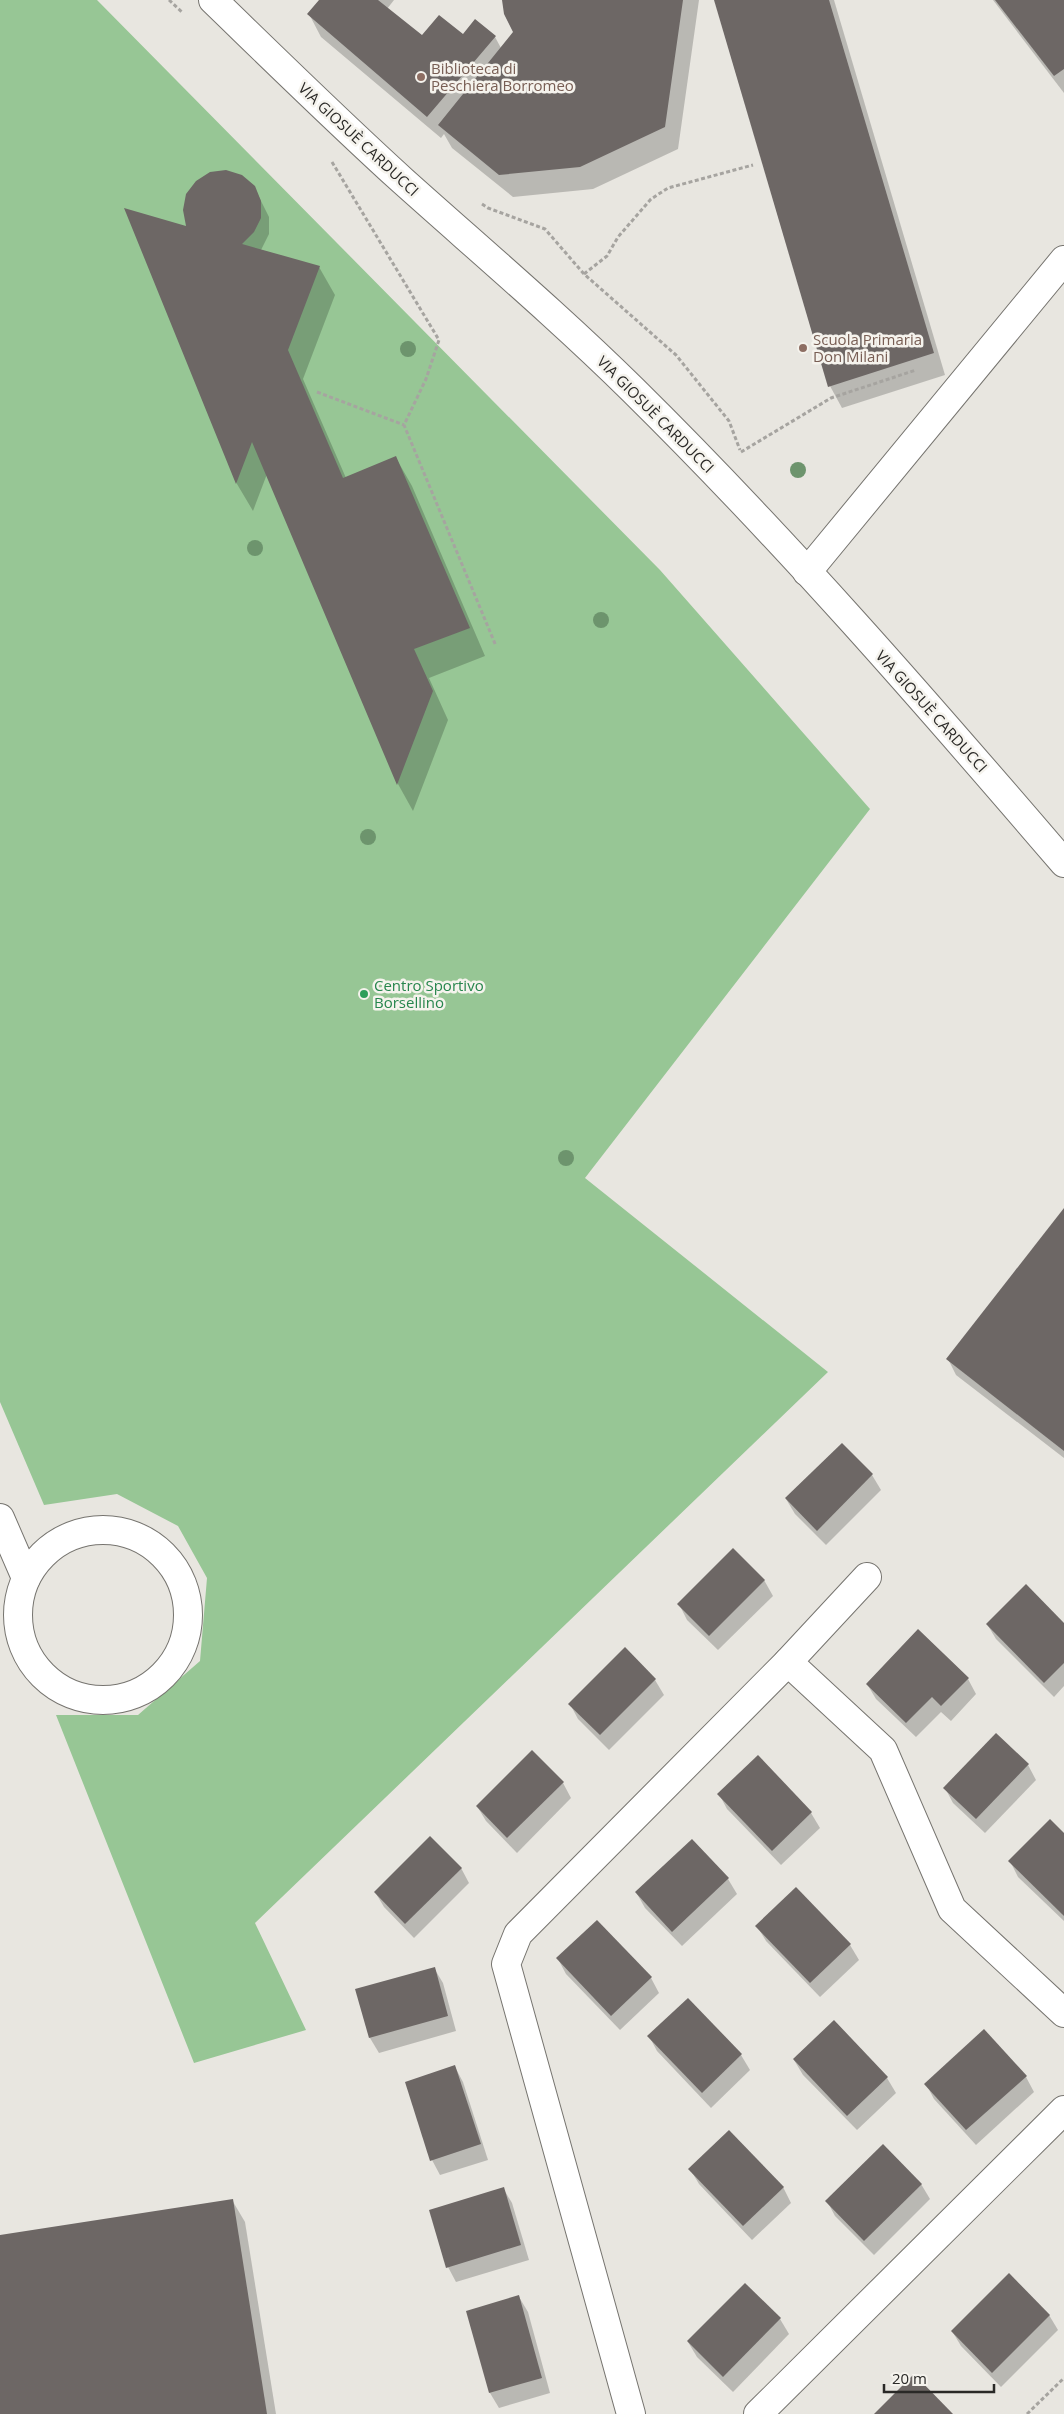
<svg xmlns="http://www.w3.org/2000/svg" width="1064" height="2414" viewBox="0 0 1064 2414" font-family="'Open Sans',sans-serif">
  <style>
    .green { fill: #97c695 }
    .shadow { fill: #0003 }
    .building { fill: #6d6765 }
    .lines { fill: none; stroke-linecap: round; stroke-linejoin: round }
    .minor-casing { stroke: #76746f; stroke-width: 30 }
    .path { stroke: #a6a4a0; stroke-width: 3; stroke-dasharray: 4 2.5; stroke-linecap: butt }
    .minor { stroke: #fff; stroke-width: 28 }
    .tree { fill: #6d946d }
    .education-dot { fill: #8d6e63; stroke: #f5f3ed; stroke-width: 2 }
    .leisure-dot { fill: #2e9e5b; stroke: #f5f3ed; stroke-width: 2 }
    .labels { text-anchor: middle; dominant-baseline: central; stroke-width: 5; stroke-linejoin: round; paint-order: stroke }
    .education-label { font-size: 15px; fill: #785e54; stroke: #f5f3ed; text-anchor: start }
    .street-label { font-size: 15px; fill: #2a2927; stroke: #f5f3ed }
    .leisure-label { font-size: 15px; fill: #27864d; stroke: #f5f3ed; text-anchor: start }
  </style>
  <rect width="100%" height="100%" fill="#e8e6e0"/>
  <!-- green -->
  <polygon class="green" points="0,0 97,0 660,570 870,809 585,1178 828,1372 255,1923 306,2030 194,2063 56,1715 138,1715 200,1661 207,1578 178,1526 117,1494 44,1505 0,1402"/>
  <!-- shadow -->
  <g class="shadow">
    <polygon points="321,0 394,0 387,9 422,37 495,37 501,48 514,32 503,0 699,0 678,149 593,189 513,197 452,148 444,134 441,138 321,37 309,14"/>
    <polygon points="715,0 834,0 945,375 842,408 830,386"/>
    <polygon points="993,0 1064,0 1064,93"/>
    <polygon points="254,187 269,217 269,234 261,250 319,267 335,295 303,379 346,478 396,458 412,486 485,656 429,678 448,720 413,811 398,784 267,474 253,511 237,484 126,210 189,229"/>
    <polygon points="1064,1210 1064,1458 956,1375 948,1359"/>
    <polygon points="842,1444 872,1475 881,1490 826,1545 795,1514 786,1499"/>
    <polygon points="764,1580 773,1596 718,1650 687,1620 679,1604"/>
    <polygon points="987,1624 1064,1624 1064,1686 1054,1697 996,1639"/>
    <polygon points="968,1679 976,1694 951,1721 941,1712 916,1737 876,1699 867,1684"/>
    <polygon points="655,1680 664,1695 609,1750 578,1719 570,1704"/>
    <polygon points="1028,1765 1036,1780 985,1833 953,1803 945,1788"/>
    <polygon points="563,1783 571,1798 517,1853 486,1821 477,1806"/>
    <polygon points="719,1794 811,1813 820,1828 781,1865 727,1809"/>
    <polygon points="1064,1834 1064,1921 1018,1877 1010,1861"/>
    <polygon points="692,1840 728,1879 737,1894 682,1946 645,1908 636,1892"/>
    <polygon points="461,1868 469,1883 414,1938 384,1907 375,1892"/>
    <polygon points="757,1926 850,1945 859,1960 820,1997 766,1941"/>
    <polygon points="558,1959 651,1978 659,1993 620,2030 566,1974"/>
    <polygon points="434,1968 443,1983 456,2031 379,2053 370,2038 357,1990"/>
    <polygon points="688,1999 741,2055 750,2070 711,2108 657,2051 649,2036"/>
    <polygon points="834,2022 887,2078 896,2093 857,2130 803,2075 794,2060"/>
    <polygon points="455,2067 463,2082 488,2160 440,2175 432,2160"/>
    <polygon points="1026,2077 1034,2092 976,2145 934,2099 926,2084"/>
    <polygon points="690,2169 783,2187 791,2203 752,2240 699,2184"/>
    <polygon points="921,2184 930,2199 874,2255 835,2216 827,2201"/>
    <polygon points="503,2188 512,2203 529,2260 456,2282 448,2267"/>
    <polygon points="232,2200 245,2222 276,2414 0,2414 0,2236"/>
    <polygon points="519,2297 528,2312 550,2393 499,2408 490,2393 467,2312"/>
    <polygon points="1049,2315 1058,2330 1001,2387 961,2346 952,2331"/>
    <polygon points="780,2319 789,2334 733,2392 697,2357 688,2342"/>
  </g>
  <!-- building -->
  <g class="building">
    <polygon points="319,0 378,0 422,35 439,15 463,34 475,19 496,36 427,117 307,14"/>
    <polygon points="502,0 683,0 665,127 580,167 499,175 438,125 513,32 504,14"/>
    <polygon points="714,0 829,0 934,353 828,387"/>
    <polygon points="995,0 1064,0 1064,69 1054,76"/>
    <polygon points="226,170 242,175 255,186 261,201 261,218 254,232 242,244 320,266 288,350 343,478 396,456 470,628 414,649 433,691 397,785 252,442 236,484 124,208 186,226 183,210 186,194 196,181 210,172"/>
    <polygon points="1064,1208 1064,1451 946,1359"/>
    <polygon points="842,1443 873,1474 817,1531 785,1498"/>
    <polygon points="733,1548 765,1580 709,1636 677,1604"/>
    <polygon points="1026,1584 1064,1623 1064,1663 1044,1683 986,1624"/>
    <polygon points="918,1629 969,1678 941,1706 932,1697 906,1723 866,1684"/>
    <polygon points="625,1647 656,1679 600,1735 568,1704"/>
    <polygon points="996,1733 1029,1764 976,1819 943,1788"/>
    <polygon points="532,1750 564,1782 507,1838 476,1806"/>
    <polygon points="758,1755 812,1812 772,1851 717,1794"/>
    <polygon points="1050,1819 1064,1833 1064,1916 1008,1861"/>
    <polygon points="430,1836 462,1868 405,1924 374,1892"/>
    <polygon points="692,1839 729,1878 672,1932 635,1892"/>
    <polygon points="796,1887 851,1944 810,1983 755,1926"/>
    <polygon points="597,1920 652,1977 611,2016 556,1958"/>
    <polygon points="435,1967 448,2016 369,2038 355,1989"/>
    <polygon points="688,1998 742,2054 702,2093 647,2036"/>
    <polygon points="834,2020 888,2077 847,2116 793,2059"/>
    <polygon points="984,2029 1027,2076 966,2130 924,2084"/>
    <polygon points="455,2065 481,2144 430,2161 405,2082"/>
    <polygon points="729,2130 784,2187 743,2226 688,2169"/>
    <polygon points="883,2144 922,2184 864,2241 825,2201"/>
    <polygon points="504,2187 521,2245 446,2268 429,2210"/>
    <polygon points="233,2199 267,2414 0,2414 0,2235"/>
    <polygon points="1009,2273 1050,2315 992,2373 951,2331"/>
    <polygon points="745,2283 781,2318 723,2377 687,2341"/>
    <polygon points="519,2295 542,2378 489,2393 466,2311"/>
    <polygon points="914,2374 953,2414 874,2414"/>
  </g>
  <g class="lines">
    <!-- minor casing -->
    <g class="minor-casing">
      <g id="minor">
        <path d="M 213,0 C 276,61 338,122 403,181 C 480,250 559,317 633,390 C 785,540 925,701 1064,863"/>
        <polyline points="807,572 1064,260"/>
        <polyline points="0,1518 26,1578"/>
        <circle cx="103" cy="1615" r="85"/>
        <polyline points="788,1662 883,1750 952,1909 1064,2013"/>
        <polyline points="631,2414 506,1964 518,1934 788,1662 867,1577"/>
        <polyline points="758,2414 1064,2110"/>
      </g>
    </g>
    <!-- path -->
    <g class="path">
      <polyline points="169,0 183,13"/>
      <polyline points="332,162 439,340 426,379 404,425 496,646"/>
      <polyline points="482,204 488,208 545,229 584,274 676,355 729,421 740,450"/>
      <polyline points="584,274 607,256 618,237 651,199 668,188 753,165"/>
      <polyline points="317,392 404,425"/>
      <polyline points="741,452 831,398 916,370"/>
      <polyline points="1027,2414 1064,2378"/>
    </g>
    <!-- minor -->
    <use href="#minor" class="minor"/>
  </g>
  <!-- trees -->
  <g class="tree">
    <circle cx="408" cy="349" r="8"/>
    <circle cx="798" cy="470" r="8"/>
    <circle cx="255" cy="548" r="8"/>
    <circle cx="601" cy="620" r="8"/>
    <circle cx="368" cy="837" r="8"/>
    <circle cx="566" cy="1158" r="8"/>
  </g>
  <!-- markers -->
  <g class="education-dot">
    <circle cx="421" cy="77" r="5"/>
    <circle cx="803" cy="348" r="5"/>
  </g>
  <circle class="leisure-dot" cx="364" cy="994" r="5"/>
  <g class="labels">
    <!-- education labels -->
    <g class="education-label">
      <text x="431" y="68">Biblioteca di<tspan x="431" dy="17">Peschiera Borromeo</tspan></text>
      <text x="813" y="339">Scuola Primaria<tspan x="813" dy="17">Don Milani</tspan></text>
    </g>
    <!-- street labels -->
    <g class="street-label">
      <text transform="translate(359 139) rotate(43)">VIA GIOSUÈ CARDUCCI</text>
      <text transform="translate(656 414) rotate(45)">VIA GIOSUÈ CARDUCCI</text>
      <text transform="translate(932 711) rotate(48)">VIA GIOSUÈ CARDUCCI</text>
    </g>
    <!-- leisure labels -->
    <g class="leisure-label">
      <text x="374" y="985">Centro Sportivo<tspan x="374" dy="17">Borsellino</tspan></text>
    </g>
  </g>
  <!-- scale -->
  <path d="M884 2384v8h110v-8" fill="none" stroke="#2a2927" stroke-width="2.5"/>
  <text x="892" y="2384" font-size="15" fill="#2a2927" stroke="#f5f3ed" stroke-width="4" paint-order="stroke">20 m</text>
</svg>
